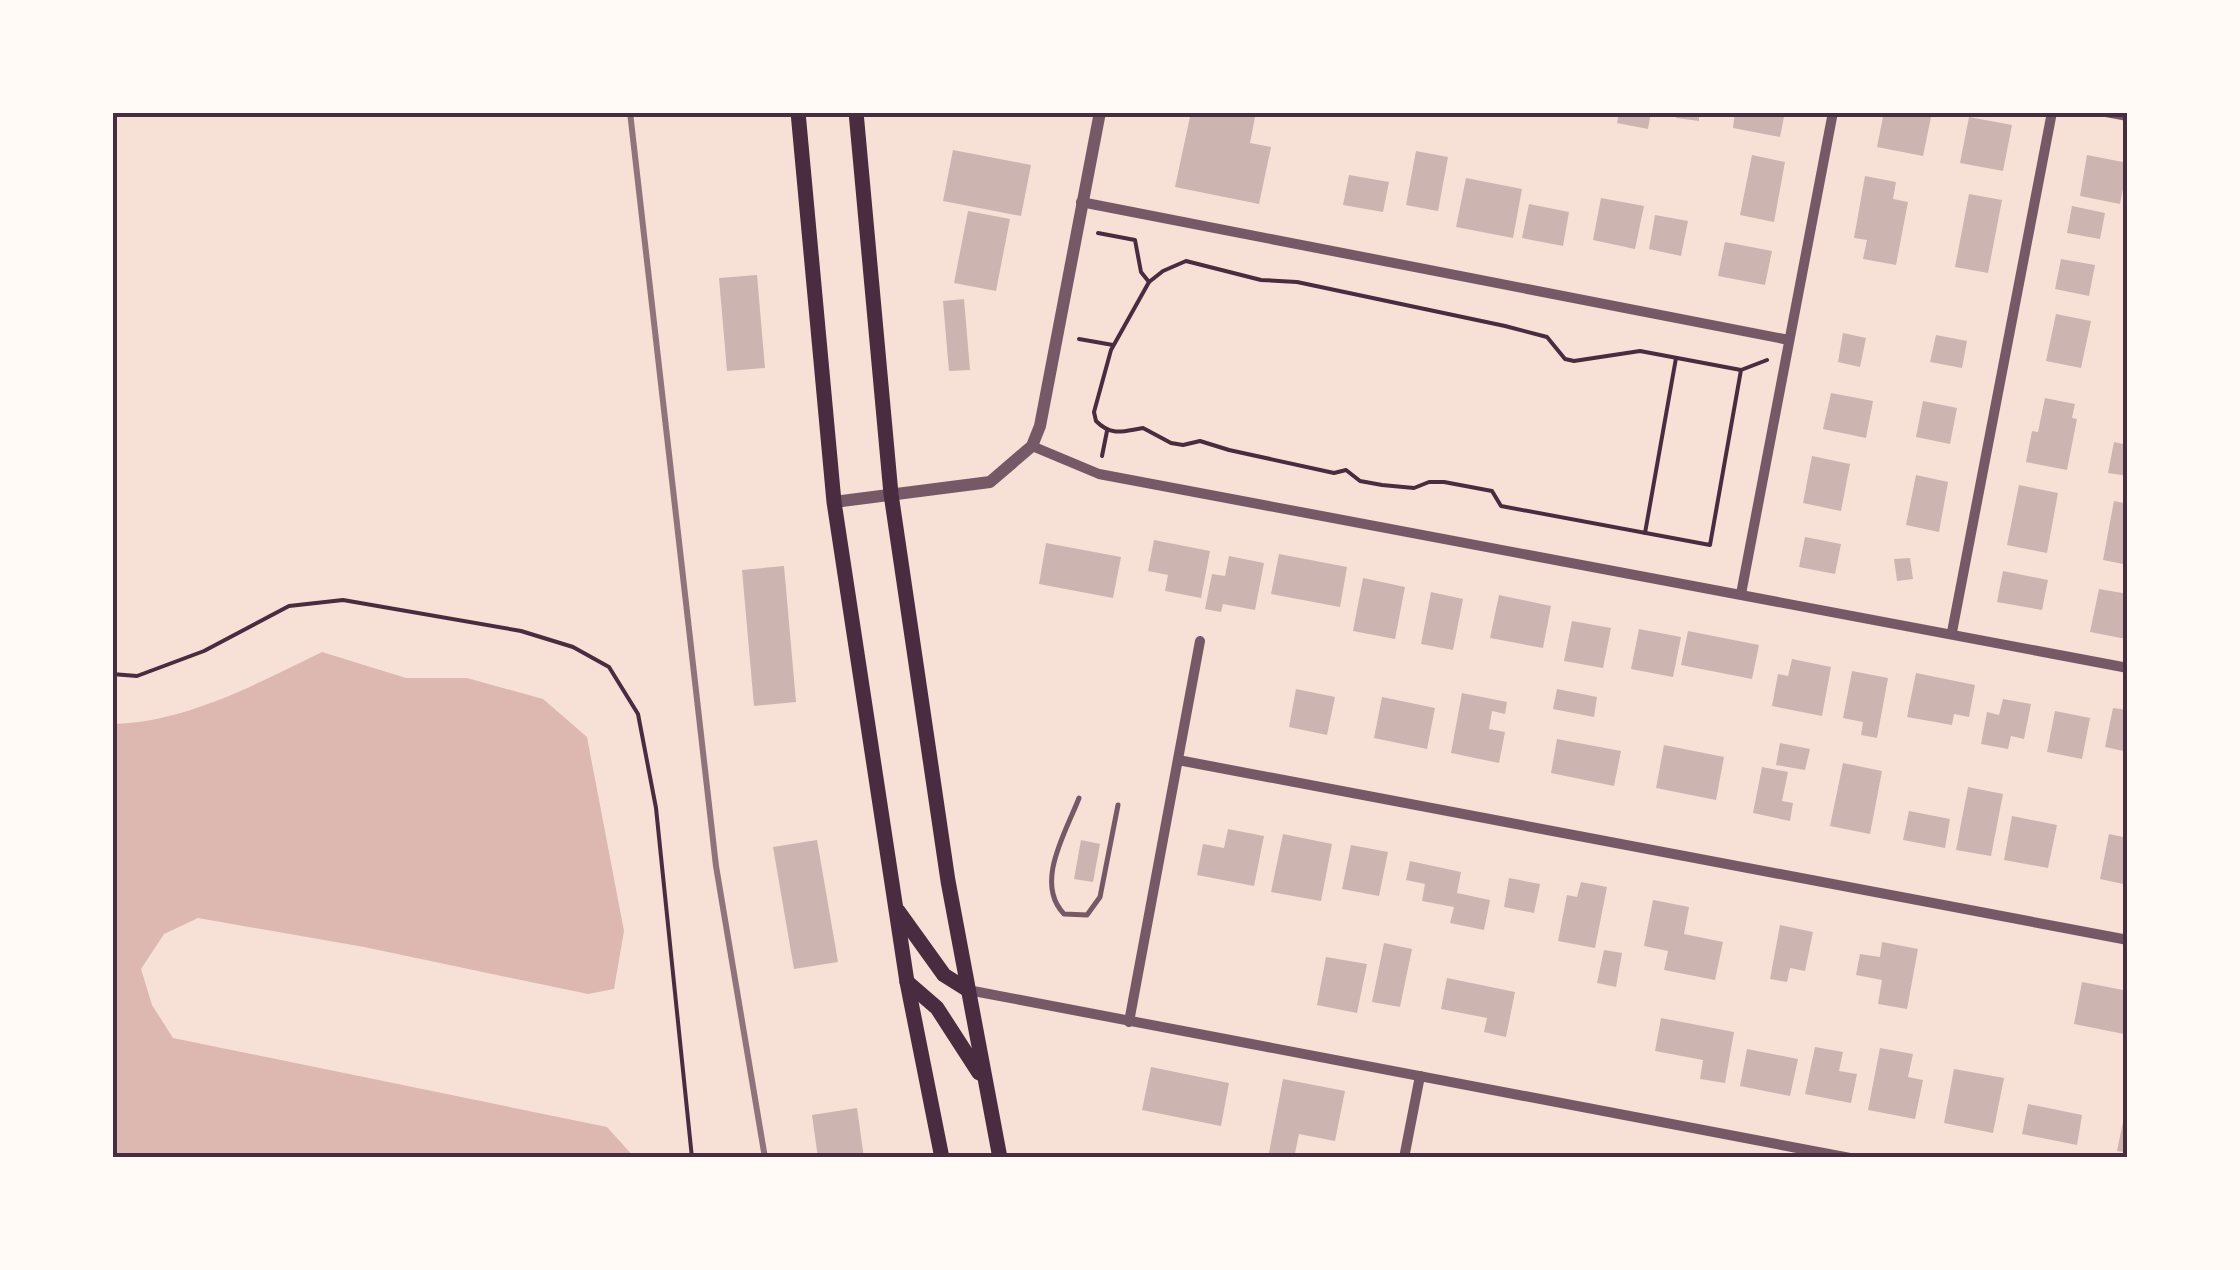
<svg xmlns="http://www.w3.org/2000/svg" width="2240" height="1270" viewBox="0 0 2240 1270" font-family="'Open Sans',sans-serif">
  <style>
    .water { fill: #dcb8b0 }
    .building { fill: #ccb4b1 }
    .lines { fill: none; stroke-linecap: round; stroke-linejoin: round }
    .path { stroke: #4a2c40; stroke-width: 4 }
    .service { stroke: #755966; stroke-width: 5 }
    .minor { stroke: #755966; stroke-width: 10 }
    .tertiary { stroke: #755966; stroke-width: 12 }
    .primary { stroke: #4a2c40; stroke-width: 15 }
    .rail { stroke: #8f747c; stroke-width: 6 }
    .neatline { fill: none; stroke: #4a2c40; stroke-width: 4 }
  </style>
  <rect width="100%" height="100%" fill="#f7e1d7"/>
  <!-- water -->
  <path class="water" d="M 322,652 L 406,678 L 467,678 L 543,699 L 587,737 L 624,931 L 614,989 L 588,994 L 364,947 L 198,918 L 164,934 L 141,969 L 152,1005 L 173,1038 L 607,1127 L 634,1157 L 113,1157 L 113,724 C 187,722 256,684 322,652 Z"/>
  <!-- building -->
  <g class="building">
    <polygon points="1191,112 1256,112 1250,143 1271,147 1259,204 1175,187"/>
    <polygon points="1619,112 1651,112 1648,129 1617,123"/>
    <polygon points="1677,112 1699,112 1699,121 1676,118"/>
    <polygon points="1735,112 1785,112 1780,137 1733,128"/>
    <polygon points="1884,112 1932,112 1923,156 1877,147"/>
    <polygon points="1969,117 2012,125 2003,171 1960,163"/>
    <polygon points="953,150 1031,165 1021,216 943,201"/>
    <polygon points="1416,151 1448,157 1438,211 1406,205"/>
    <polygon points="1752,155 1785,162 1774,222 1740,215"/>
    <polygon points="2087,155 2128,163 2120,204 2080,196"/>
    <polygon points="1349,175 1389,182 1383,212 1343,205"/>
    <polygon points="1865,176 1896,182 1893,199 1908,202 1896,265 1863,259 1867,240 1854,238"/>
    <polygon points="1466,178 1522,189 1513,238 1456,227"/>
    <polygon points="1969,194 2002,200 1988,273 1955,267"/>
    <polygon points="1601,198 1644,206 1635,249 1593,240"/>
    <polygon points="1529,204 1569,212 1563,246 1522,238"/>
    <polygon points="2072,206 2105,213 2100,239 2067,233"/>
    <polygon points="968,211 1010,219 996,291 954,283"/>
    <polygon points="1655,215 1688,221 1681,256 1649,249"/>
    <polygon points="1725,242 1772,251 1765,285 1718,276"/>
    <polygon points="2061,259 2095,265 2089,296 2055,289"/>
    <polygon points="757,275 765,368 727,371 719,278"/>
    <polygon points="964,299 970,370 949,371 943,301"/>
    <polygon points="2056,314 2091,321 2081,368 2046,361"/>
    <polygon points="1843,333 1866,338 1860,367 1838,362"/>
    <polygon points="1936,335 1967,341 1962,368 1930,362"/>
    <polygon points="1831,393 1873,401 1866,438 1823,429"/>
    <polygon points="2045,398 2075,404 2072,418 2077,419 2067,470 2026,462 2032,431 2038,432"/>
    <polygon points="1923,401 1957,408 1950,444 1916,437"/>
    <polygon points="2114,442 2128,445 2128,476 2108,473"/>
    <polygon points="1812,456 1850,464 1841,511 1803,503"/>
    <polygon points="1916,475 1948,482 1939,532 1906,525"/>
    <polygon points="2019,485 2058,493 2047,553 2007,545"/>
    <polygon points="2114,501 2128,504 2128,565 2103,560"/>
    <polygon points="1805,537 1841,544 1835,574 1799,567"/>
    <polygon points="1154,540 1210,551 1201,598 1165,591 1168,575 1148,571"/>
    <polygon points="1046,543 1121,557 1113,598 1039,584"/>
    <polygon points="1279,554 1347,567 1340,607 1271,594"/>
    <polygon points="1229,556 1264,563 1255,610 1223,604 1221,612 1205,609 1212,574 1225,576"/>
    <polygon points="1910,558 1913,579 1897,581 1894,559"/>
    <polygon points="784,566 796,702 754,706 742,570"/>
    <polygon points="2003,571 2048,580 2042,610 1997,602"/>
    <polygon points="1363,578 1405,587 1395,639 1353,631"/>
    <polygon points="2099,589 2128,594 2126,639 2090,632"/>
    <polygon points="1431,592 1463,599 1453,650 1421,644"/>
    <polygon points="1499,595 1551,606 1543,648 1490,638"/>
    <polygon points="1572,621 1611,628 1603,668 1564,661"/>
    <polygon points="1639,629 1681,637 1673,677 1631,669"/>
    <polygon points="1688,631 1759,645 1752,679 1681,665"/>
    <polygon points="1792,659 1831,667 1822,716 1772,706 1778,674 1788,676"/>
    <polygon points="1852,671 1888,678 1877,738 1861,735 1863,722 1843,718"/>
    <polygon points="1916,673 1975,685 1969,717 1954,714 1952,725 1907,717"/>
    <polygon points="1296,689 1335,697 1327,735 1289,727"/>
    <polygon points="1557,689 1597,697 1594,717 1553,709"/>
    <polygon points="1462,693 1507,702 1505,714 1492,711 1489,729 1505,732 1499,763 1451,753"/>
    <polygon points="1382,697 1435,708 1427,749 1374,738"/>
    <polygon points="2003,699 2031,704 2024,739 2011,736 2008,749 1981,744 1987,712 1999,715"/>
    <polygon points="2113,708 2128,710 2128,752 2105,747"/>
    <polygon points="2055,711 2090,718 2082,759 2047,752"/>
    <polygon points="1557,739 1621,751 1614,786 1551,773"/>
    <polygon points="1780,743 1810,749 1805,770 1776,765"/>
    <polygon points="1664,745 1724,757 1716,800 1656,788"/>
    <polygon points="1843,763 1882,771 1870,834 1830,826"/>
    <polygon points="1762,767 1788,772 1782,801 1793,803 1790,821 1753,813"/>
    <polygon points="1968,787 2003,794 1991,856 1956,850"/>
    <polygon points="1909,811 1950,819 1945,848 1903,840"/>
    <polygon points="2012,816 2057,825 2048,868 2004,860"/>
    <polygon points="1228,829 1264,836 1254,886 1197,875 1203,844 1224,848"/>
    <polygon points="1283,834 1332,844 1321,901 1271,892"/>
    <polygon points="2109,834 2128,838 2128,885 2100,879"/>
    <polygon points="817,840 838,962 794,969 773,847"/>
    <polygon points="1081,840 1100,844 1093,882 1074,879"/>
    <polygon points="1351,845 1388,852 1379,896 1342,889"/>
    <polygon points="1410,861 1461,872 1457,893 1490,900 1484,930 1450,923 1454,907 1422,901 1425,884 1406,880"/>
    <polygon points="1509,878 1540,884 1534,913 1504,907"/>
    <polygon points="1581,882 1607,887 1595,948 1558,941 1567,895 1577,897"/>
    <polygon points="1653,900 1689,907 1684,934 1723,942 1715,980 1664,970 1668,951 1644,946"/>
    <polygon points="1780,925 1813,932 1805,971 1790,968 1787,982 1770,979"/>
    <polygon points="1882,942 1918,949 1907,1009 1878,1004 1882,980 1856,975 1860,954 1880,957"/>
    <polygon points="1384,943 1412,949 1400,1007 1372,1002"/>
    <polygon points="1604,950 1622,953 1616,987 1597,983"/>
    <polygon points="1326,957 1367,964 1357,1013 1317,1005"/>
    <polygon points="1447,978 1515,992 1506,1037 1484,1032 1487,1018 1441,1009"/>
    <polygon points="2082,982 2128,991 2124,1034 2074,1024"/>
    <polygon points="1661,1018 1734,1032 1725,1083 1700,1079 1703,1060 1655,1051"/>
    <polygon points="1815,1047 1843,1052 1839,1071 1857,1074 1851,1103 1805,1094"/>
    <polygon points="1880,1048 1913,1054 1908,1077 1923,1080 1915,1119 1868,1110"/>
    <polygon points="1747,1049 1798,1059 1790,1096 1740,1086"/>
    <polygon points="1151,1067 1229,1083 1221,1126 1142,1110"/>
    <polygon points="1954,1069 2004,1078 1993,1133 1944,1123"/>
    <polygon points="1283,1079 1345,1091 1335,1141 1299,1134 1294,1158 1268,1158"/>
    <polygon points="2028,1104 2082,1115 2077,1145 2022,1134"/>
    <polygon points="857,1108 864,1158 818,1158 812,1115"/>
    <polygon points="2124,1117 2128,1117 2128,1153 2117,1151"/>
  </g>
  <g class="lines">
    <!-- path -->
    <g class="path">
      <polyline points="1098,233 1135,240 1141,272 1149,282"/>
      <polyline points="1079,339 1113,345"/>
      <path d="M 1741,370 L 1710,545 L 1501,506 L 1492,491 L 1444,482 L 1429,482 L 1414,488 L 1382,485 L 1360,481 L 1346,470 L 1334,473 L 1229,450 L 1200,441 L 1183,445 L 1171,443 L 1143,428 C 1123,431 1112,437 1096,421 L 1094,412 L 1111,350 L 1149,282 L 1163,271 L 1186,261 L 1261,280 L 1297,282 L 1505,326 L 1547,337 L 1565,359 L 1574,361 L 1640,351 L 1741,370 L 1767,360"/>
      <polyline points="1102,456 1107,431"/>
      <polyline points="1645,533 1676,358"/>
      <polyline points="112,674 137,676 204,651 289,606 343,600 521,631 573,647 609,667 638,714 656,808 692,1158"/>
    </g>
    <!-- service -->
    <path class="service" d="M 1079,798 C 1066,832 1034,883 1064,914 L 1087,915 L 1100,897 L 1118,805"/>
    <!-- minor -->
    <g class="minor">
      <polyline points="2106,112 2128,116"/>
      <polyline points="1081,202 1789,340"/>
      <polyline points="1032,446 1099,474 2128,668"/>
      <polyline points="1741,594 1833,112"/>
      <polyline points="1952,632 2052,112"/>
      <polyline points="1178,760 2128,940"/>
      <polyline points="968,990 1850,1158"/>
      <polyline points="1129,1022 1200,641"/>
      <polyline points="1404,1158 1420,1076"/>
    </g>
    <!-- tertiary -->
    <polyline class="tertiary" points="834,502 990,482 1032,446 1040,426 1100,112"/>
    <!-- primary -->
    <g class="primary">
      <polyline points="798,112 834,502 907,982 942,1158"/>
      <polyline points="856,112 891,494 948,881 1000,1158"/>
      <polyline points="898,911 944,975 968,990"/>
      <polyline points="907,982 937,1008 979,1073"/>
    </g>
    <!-- rail -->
    <polyline class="rail" points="630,112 716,866 765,1158"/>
  </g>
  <!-- border -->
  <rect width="2240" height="1270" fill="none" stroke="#fffaf5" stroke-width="230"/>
  <rect x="115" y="115" width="2010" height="1040" class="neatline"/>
</svg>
